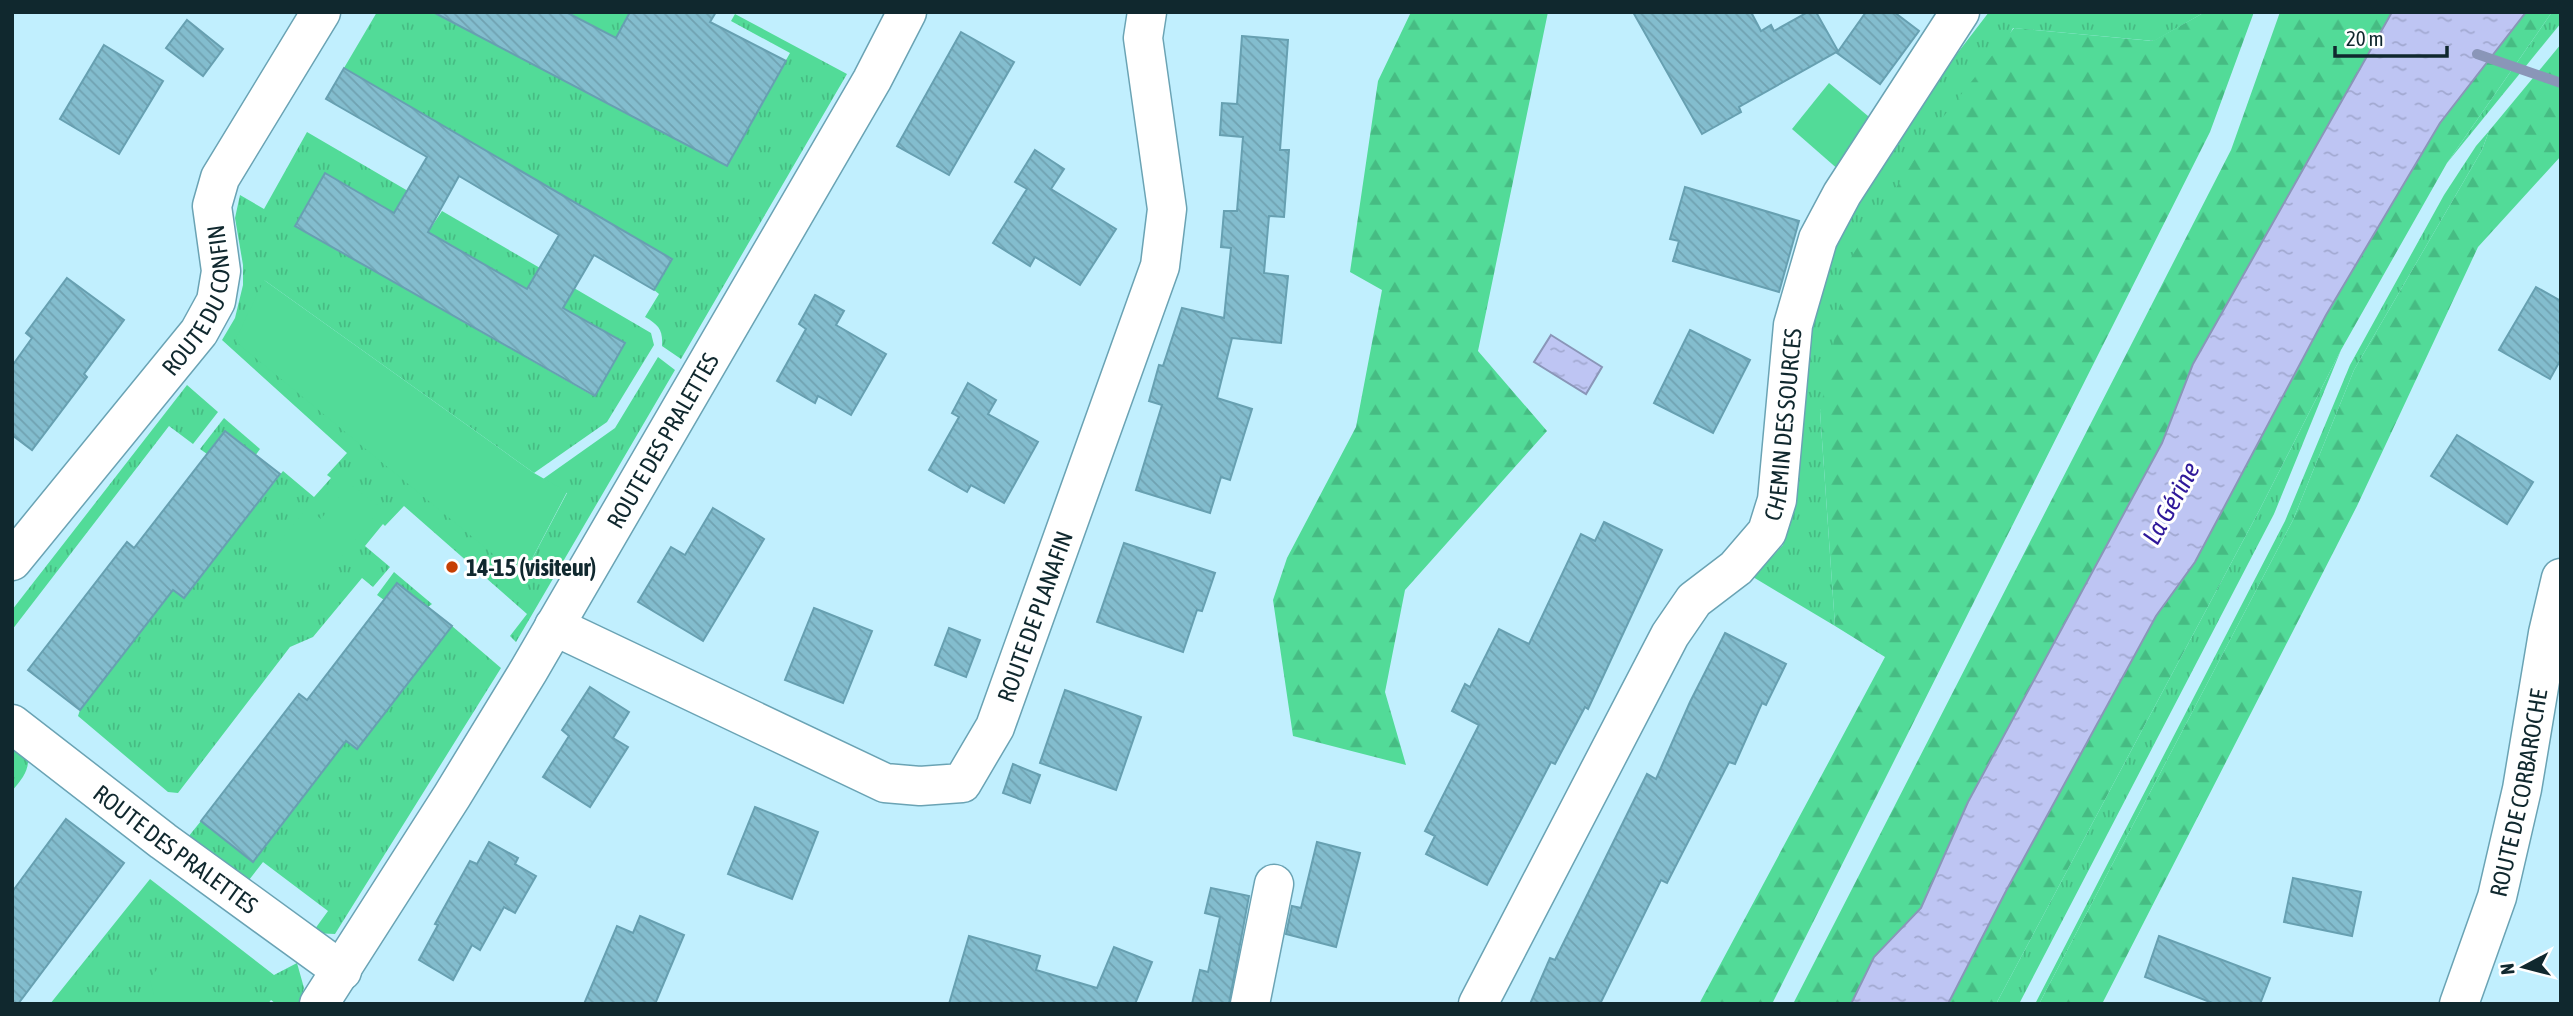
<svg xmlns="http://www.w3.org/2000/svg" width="2573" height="1016" viewBox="0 0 2573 1016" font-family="'Asap Condensed',sans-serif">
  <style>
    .grass { fill: url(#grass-tufts) }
    .forest { fill: url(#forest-firs) }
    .green { fill: #52db98 }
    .water { fill: url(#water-ripples); stroke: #8a96b8; stroke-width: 2 }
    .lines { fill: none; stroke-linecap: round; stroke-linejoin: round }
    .stream { stroke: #8a96b8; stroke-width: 10 }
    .building { fill: url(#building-back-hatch); stroke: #67a0b1; stroke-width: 2; fill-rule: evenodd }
    .street-casing { stroke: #6aa3b4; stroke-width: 41 }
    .secondary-casing { stroke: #6aa3b4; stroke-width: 41 }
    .street { stroke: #fff; stroke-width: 38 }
    .secondary { stroke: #fff; stroke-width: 38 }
    .poi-dot { fill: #c63f03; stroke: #fff; stroke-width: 2.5 }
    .labels { text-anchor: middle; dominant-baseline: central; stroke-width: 6; stroke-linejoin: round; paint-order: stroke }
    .street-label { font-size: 24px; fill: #10282e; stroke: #fff }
    .poi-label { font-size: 24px; font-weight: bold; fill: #10282e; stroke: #fff; text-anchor: start }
    .water-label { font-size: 26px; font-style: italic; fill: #2f189a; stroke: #fff }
  </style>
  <defs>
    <pattern id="grass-tufts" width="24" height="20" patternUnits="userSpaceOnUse" patternTransform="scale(1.75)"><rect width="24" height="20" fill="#52db98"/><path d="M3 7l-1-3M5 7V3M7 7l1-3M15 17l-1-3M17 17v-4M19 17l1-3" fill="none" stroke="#46bc83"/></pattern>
    <pattern id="forest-firs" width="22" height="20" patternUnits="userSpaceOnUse" patternTransform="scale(1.75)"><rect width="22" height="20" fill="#52db98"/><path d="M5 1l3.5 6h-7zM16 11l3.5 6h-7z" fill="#46bc83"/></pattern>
    <pattern id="water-ripples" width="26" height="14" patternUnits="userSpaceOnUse" patternTransform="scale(1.75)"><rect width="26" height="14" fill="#bec5f3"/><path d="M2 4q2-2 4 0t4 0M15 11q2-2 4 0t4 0" fill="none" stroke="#a2a9d1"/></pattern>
    <pattern id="building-back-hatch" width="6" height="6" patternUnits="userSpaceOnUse" patternTransform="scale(1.75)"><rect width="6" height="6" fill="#83bdce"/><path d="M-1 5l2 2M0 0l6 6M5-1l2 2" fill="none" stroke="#70a2b1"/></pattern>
  </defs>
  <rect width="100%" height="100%" fill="#c1effe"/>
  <!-- grass -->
  <g class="grass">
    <path d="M 377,12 L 433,12 L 727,165 L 790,53 L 731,21 L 735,14 L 847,74 L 681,359 L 662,346 C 663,330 659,325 645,317 L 659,294 L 654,290 L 671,259 L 344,68 Z"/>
    <polygon points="566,12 630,13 616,38"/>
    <polygon points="1989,12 2205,12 2154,41 2013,28 1820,411 1835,626 1753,577 1783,545 1791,505 1806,326 1831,240 1913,111"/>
    <polygon points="2552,12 2561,12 2561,23 2447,163"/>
    <polygon points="2489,131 2482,150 2354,370 2293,520 2039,1004 2035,1004 2285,521 2350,365 2444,195 2476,146"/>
    <polygon points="307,132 408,191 394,213 325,173 295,226 594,396 624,343 563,308 574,288 651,333 654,345 607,422 534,473 264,280 522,578 567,493 543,479 615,428 658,357 675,370 516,642 510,636 527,614 404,506 385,526 383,524 365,546 390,567 373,587 362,578 313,637 290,647 178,793 168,792 78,716 80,710 173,590 184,598 283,471 314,497 331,478 327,475 347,453 222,340 235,318 243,285 243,265 235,218 240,195 264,209"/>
    <polygon points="442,211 540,268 527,289 428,232"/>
    <polygon points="2341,350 2274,514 2019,1004 1996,1004 2260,509"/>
    <polygon points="187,385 218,412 193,444 169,426 12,630 12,610"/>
    <polygon points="224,418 260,449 255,456 207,454 200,449"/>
    <polygon points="394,572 432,604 428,607 397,583 384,600 377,595"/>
    <polygon points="452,626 501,668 335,934 312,933 328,911 263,862 242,889 184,842 201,821 252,860 346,741 357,749"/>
    <path d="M 12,740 L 28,752 C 30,770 23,778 12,791 Z"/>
    <polygon points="150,879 274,975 297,963 304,988 300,1004 276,1004 271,1000 268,1004 50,1004"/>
  </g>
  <!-- forest -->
  <g class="forest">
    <polygon points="1411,12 1548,12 1478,351 1547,431 1405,590 1385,692 1406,765 1293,736 1273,600 1287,558 1356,427 1382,290 1350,272 1378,81"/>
    <polygon points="2205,12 2254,12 2210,132 1772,1004 1699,1004 1885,657 1835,626 1820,411 1850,259 1936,126 2014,28 2153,41"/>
    <polygon points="2280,12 2392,12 2193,364 2162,443 1968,802 1921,908 1874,957 1851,1004 1793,1004 2231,150"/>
    <polygon points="2526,12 2552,12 2447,163 2341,350 2260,509 1996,1004 1948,1004 2006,891 2156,616 2195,562 2326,315 2440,123"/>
    <polygon points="2561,44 2561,156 2478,247 2357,506 2102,1004 2039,1004 2293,520 2354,370 2482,150 2489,131"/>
  </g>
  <!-- green -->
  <g class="green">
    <polygon points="1829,83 1875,122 1840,171 1792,129"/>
    <polygon points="264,280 534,473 567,492 522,578 235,341"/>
    <polygon points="349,483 381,508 312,593 267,557 307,508 321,519"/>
    <polygon points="168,954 221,997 217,1004 163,1004 154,995 150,979"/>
  </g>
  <!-- water -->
  <g class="water">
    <polygon points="2392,12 2526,12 2440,123 2326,315 2195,562 2156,616 2006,891 1948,1004 1851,1004 1874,957 1921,908 1968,802 2162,443 2193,364"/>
    <polygon points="1551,335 1602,367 1586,394 1534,362"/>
  </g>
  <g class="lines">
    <!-- stream -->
    <polyline class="stream" points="2477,54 2561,83"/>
  </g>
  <!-- building -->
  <g class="building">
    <polygon points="433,12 566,12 616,38 630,12 716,12 710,22 786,61 727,166"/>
    <polygon points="1633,12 1751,12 1761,31 1771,25 1774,31 1808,12 1816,12 1838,51 1739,107 1741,112 1702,134"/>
    <polygon points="1866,12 1894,12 1919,31 1880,84 1837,53"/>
    <polygon points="187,20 223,49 203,76 166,48"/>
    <polygon points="961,32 1014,62 949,175 897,146"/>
    <polygon points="1242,36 1288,40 1280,150 1289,150 1284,217 1269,216 1264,273 1288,276 1281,343 1232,338 1217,398 1252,409 1230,480 1221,477 1210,513 1136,490 1162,405 1149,401 1159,365 1163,366 1182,308 1224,318 1231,248 1221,247 1224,211 1237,211 1243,137 1220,135 1222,103 1237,104"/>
    <polygon points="104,45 163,81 119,154 60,119"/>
    <path d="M 344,68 L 672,259 L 654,290 L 594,255 L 563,308 L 625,343 L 595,396 L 295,226 L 325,173 L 394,213 L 427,157 L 326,99 ZM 459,176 L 559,235 L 527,289 L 428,232 Z"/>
    <polygon points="1035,150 1064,169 1051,189 1116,229 1080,285 1035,257 1030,266 993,243 1027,189 1015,182"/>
    <polygon points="1685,187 1799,221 1779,292 1673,261 1679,241 1670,239"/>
    <polygon points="67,278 124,320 84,374 87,377 32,450 12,435 12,366 32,338 26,333"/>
    <polygon points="2536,287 2561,301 2561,359 2550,379 2499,350"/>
    <polygon points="815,295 844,311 836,325 886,354 851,415 818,396 815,403 777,381 806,329 799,324"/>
    <polygon points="1690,330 1750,360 1713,433 1654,403"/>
    <polygon points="968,383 996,400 988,414 1038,442 1004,503 971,485 967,492 929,470 959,417 952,413"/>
    <polygon points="225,431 280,474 184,598 173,590 80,710 28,670 127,542 134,548"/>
    <polygon points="2457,435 2533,482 2507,524 2431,476"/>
    <polygon points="713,508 764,539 703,641 638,602 671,547 685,555"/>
    <polygon points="1604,522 1662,550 1588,709 1585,707 1555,764 1551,762 1487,885 1426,854 1435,836 1425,831 1479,725 1452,711 1465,684 1470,687 1499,629 1529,644 1581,534 1595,541"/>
    <polygon points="1124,543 1215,573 1202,611 1197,610 1183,652 1097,622"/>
    <polygon points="397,583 452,626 357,749 346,741 253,862 201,821 299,694 307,700"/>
    <polygon points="814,608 872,631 843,703 785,680"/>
    <polygon points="949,628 980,640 966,677 935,665"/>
    <polygon points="1725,633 1786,664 1766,705 1762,703 1735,764 1729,762 1667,883 1661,880 1600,1004 1530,1004 1550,958 1555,960 1647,774 1656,779 1690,702"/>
    <polygon points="590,687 629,712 613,738 628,747 590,807 543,777 569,736 562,730"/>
    <polygon points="1065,690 1141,717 1116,790 1040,763"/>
    <polygon points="1013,764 1040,775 1030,803 1003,793"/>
    <polygon points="755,807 818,832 792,899 728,874"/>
    <polygon points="66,819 124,863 18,1004 12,1004 12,892"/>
    <polygon points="489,842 518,858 515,864 536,876 515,913 504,907 480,950 472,945 453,980 419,960 438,925 435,924 470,861 477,864"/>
    <polygon points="1317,842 1360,853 1336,947 1286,934 1292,906 1301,908"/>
    <polygon points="2293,878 2361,892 2352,936 2284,922"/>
    <polygon points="1211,888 1249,896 1229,1004 1192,1004 1200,970 1208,972 1220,917 1205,913"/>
    <polygon points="640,916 684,935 655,1004 584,1004 617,926 633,933"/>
    <polygon points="969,936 1040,956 1036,970 1097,988 1114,947 1152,962 1135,1004 949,1004"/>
    <polygon points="2159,936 2270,978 2260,1004 2215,1004 2145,977"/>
  </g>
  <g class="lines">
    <!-- street casing -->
    <g class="street-casing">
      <g id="street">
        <path id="s1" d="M 12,561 L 199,332 L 216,301 L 221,271 L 212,206 L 220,178 L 321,12"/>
        <path id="s2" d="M 554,626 L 885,783 L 920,786 L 962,783 L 995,727 L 1160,266 L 1167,209 L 1143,38 L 1147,12"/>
        <path id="s3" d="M 12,724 L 163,841 L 342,971"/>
        <path id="s4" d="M 319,1004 L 452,796 L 529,670 L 872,80 L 907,12"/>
        <polyline points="1250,1004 1274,884"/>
        <path id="s5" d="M 1478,1004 L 1670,635 L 1694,600 L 1736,568 L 1767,532 L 1777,500 L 1793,325 L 1818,239 L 1842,194 L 1960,12"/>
      </g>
    </g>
    <!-- secondary casing -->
    <g class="secondary-casing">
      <g id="secondary">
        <path id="s6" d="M 2459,1004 L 2497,897 L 2522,789 L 2548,633 L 2561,578"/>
      </g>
    </g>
    <!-- street -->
    <use href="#street" class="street"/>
    <!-- secondary -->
    <use href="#secondary" class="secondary"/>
  </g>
  <!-- markers -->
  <circle class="poi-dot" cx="452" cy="567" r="7"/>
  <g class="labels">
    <!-- street labels -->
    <g class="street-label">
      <text stroke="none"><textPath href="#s1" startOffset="326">ROUTE DU CONFIN</textPath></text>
      <text stroke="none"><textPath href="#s5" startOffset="668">CHEMIN DES SOURCES</textPath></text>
      <text stroke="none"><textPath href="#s4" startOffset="660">ROUTE DES PRALETTES</textPath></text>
      <text stroke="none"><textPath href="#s2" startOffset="626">ROUTE DE PLANAFIN</textPath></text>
      <text stroke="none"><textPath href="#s6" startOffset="220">ROUTE DE CORBAROCHE</textPath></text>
      <text stroke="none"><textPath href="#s3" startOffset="206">ROUTE DES PRALETTES</textPath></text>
    </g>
    <!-- poi labels -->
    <g class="poi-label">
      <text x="466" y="567">14-15 (visiteur)</text>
    </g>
    <!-- water labels -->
    <g class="water-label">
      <text transform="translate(2171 503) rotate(-61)">La Gérine</text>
    </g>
  </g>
  <!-- border -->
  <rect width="2573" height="1016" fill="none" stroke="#10282e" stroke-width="28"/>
  <!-- north arrow -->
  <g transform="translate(2524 967) rotate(263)" stroke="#ffffff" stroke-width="5" paint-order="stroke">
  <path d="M0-5L12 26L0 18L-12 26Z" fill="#10282e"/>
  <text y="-10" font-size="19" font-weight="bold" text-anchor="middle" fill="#10282e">N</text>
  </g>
  <!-- scale -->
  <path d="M2335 46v10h112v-10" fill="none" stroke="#10282e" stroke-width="3.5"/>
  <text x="2346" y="46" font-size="21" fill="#10282e" stroke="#ffffff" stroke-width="5" paint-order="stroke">20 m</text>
</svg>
